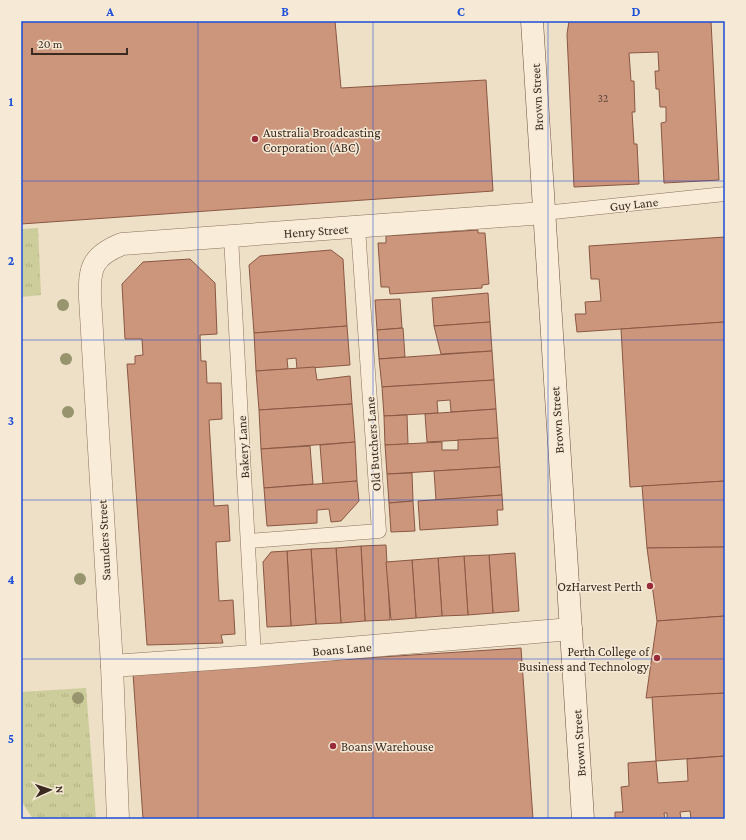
<svg xmlns="http://www.w3.org/2000/svg" width="746" height="840" viewBox="0 0 746 840" font-family="'Crimson Pro',serif">
  <style>
    .park { fill: url(#park-tufts) }
    .building { fill: #cc967d; stroke: #895742 }
    .lines { fill: none; stroke-linecap: round; stroke-linejoin: round }
    .lane-casing { stroke: #8a705c; stroke-width: 15 }
    .street-casing { stroke: #8a705c; stroke-width: 23 }
    .secondary-casing { stroke: #6c513f; stroke-width: 23 }
    .lane { stroke: #f9edda; stroke-width: 14 }
    .street { stroke: #f9edda; stroke-width: 22 }
    .secondary { stroke: #f9edda; stroke-width: 22 }
    .tree { fill: #97946e }
    .grid { fill: none; stroke: #1d4ed8; stroke-width: 1; stroke-opacity: 0.55 }
    .poi-dot { fill: #992c38; stroke: #f6ead6; stroke-width: 1.5 }
    .labels { text-anchor: middle; dominant-baseline: central; stroke-width: 3; stroke-linejoin: round; paint-order: stroke }
    .number-label { font-size: 11px; fill: #5e4537 }
    .street-label { font-size: 13px; fill: #3a2a20; stroke: #f6ead6 }
    .poi-label { font-size: 13px; fill: #3a2a20; stroke: #f6ead6; text-anchor: start }
    .neatline { fill: none; stroke: #1d4ed8; stroke-width: 1.5 }
    .grid-label { font-size: 13px; text-anchor: middle; font-weight: bold; fill: #1d4ed8 }
  </style>
  <defs>
    <pattern id="park-tufts" width="24" height="20" patternUnits="userSpaceOnUse"><rect width="24" height="20" fill="#cccd9a"/><path d="M3 7l-1-3M5 7V3M7 7l1-3M15 17l-1-3M17 17v-4M19 17l1-3" fill="none" stroke="#b0b084"/></pattern>
  </defs>
  <rect width="100%" height="100%" fill="#eedfc7"/>
  <!-- park -->
  <g class="park">
    <polygon points="38,228 41,295 21,297 21,229"/>
    <polygon points="86,688 96,819 33,819 21,801 21,692"/>
  </g>
  <!-- building -->
  <g class="building">
    <polygon points="21,21 335,21 341,88 486,80 493,191 21,224"/>
    <polygon points="569,21 711,21 719,180 664,183 661,123 666,122 666,107 660,107 659,89 656,89 655,71 659,71 658,52 629,53 631,81 634,81 635,112 632,112 634,144 637,144 639,184 574,187 567,34"/>
    <polygon points="478,230 478,233 485,233 489,284 482,285 482,288 390,294 389,287 381,287 378,243 386,243 386,236"/>
    <polygon points="725,237 725,322 577,332 575,314 586,314 585,302 601,301 599,279 591,279 589,246"/>
    <polygon points="331,250 343,259 347,326 254,333 249,265 260,256"/>
    <polygon points="190,259 215,283 217,334 200,335 201,361 206,361 207,383 221,383 222,419 209,420 214,506 228,505 230,541 216,542 219,601 233,600 235,634 221,635 223,643 147,645 127,364 135,364 135,356 143,355 142,339 125,339 122,284 143,262"/>
    <polygon points="488,293 490,322 434,326 432,298"/>
    <polygon points="400,299 402,328 377,330 375,300"/>
    <polygon points="490,322 492,351 441,354 434,326"/>
    <polygon points="725,322 725,481 630,487 621,329"/>
    <polygon points="347,326 350,365 297,369 296,358 287,359 288,369 256,371 254,333"/>
    <polygon points="403,328 405,357 379,359 377,330"/>
    <polygon points="492,351 494,380 382,387 379,359"/>
    <polygon points="315,367 317,380 350,376 352,404 259,410 256,371"/>
    <polygon points="494,380 496,409 451,412 450,400 437,401 438,413 384,416 382,387"/>
    <polygon points="352,404 355,442 261,449 259,410"/>
    <polygon points="496,409 498,438 427,442 425,414"/>
    <polygon points="407,415 408,444 385,445 384,416"/>
    <polygon points="498,438 500,467 387,474 385,445 442,442 442,450 458,450 458,440"/>
    <polygon points="355,442 357,481 323,484 320,445"/>
    <polygon points="310,446 313,484 264,488 261,449"/>
    <polygon points="500,467 502,495 436,500 434,471"/>
    <polygon points="412,473 413,501 389,503 387,474"/>
    <polygon points="357,481 359,501 341,521 331,522 329,509 317,510 317,523 267,526 264,488"/>
    <polygon points="725,481 725,547 647,548 642,486"/>
    <polygon points="502,495 503,510 497,510 498,525 420,530 418,501"/>
    <polygon points="413,501 415,531 391,532 389,503"/>
    <polygon points="386,545 390,620 365,621 361,546"/>
    <polygon points="361,546 365,621 341,623 336,548"/>
    <polygon points="725,547 725,616 657,621 647,548"/>
    <polygon points="336,548 341,623 316,624 311,549"/>
    <polygon points="311,549 316,624 291,626 287,551"/>
    <polygon points="287,551 291,626 267,627 263,562 271,552"/>
    <polygon points="515,553 519,611 493,613 489,555"/>
    <polygon points="489,555 493,613 468,615 464,556"/>
    <polygon points="464,556 468,615 442,616 438,558"/>
    <polygon points="438,558 442,616 416,618 412,560"/>
    <polygon points="412,560 416,618 391,620 386,562"/>
    <polygon points="725,616 725,693 646,698 657,621"/>
    <polygon points="521,648 533,819 143,819 133,673"/>
    <polygon points="725,693 725,756 656,761 652,697"/>
    <polygon points="725,756 725,819 691,819 690,811 680,812 681,819 667,819 667,813 664,813 665,819 615,819 615,812 623,812 621,787 629,786 628,763 656,761 658,783 688,781 687,759"/>
  </g>
  <g class="lines">
    <!-- lane casing -->
    <g class="lane-casing">
      <g id="lane">
        <polyline points="544,213 725,194"/>
        <polyline points="231,237 254,656"/>
        <polyline points="249,541 379,531 358,228"/>
      </g>
    </g>
    <!-- street casing -->
    <g class="street-casing">
      <g id="street">
        <polyline points="112,666 254,656 571,629"/>
        <path d="M 118,819 L 112,666 L 90,298 C 89,268 92,256 122,244 L 544,213"/>
      </g>
    </g>
    <!-- secondary casing -->
    <g class="secondary-casing">
      <polyline id="secondary" points="532,21 583,819"/>
    </g>
    <!-- lane -->
    <use href="#lane" class="lane"/>
    <!-- street -->
    <use href="#street" class="street"/>
    <!-- secondary -->
    <use href="#secondary" class="secondary"/>
  </g>
  <!-- trees -->
  <g class="tree">
    <circle cx="63" cy="305" r="6"/>
    <circle cx="66" cy="359" r="6"/>
    <circle cx="68" cy="412" r="6"/>
    <circle cx="80" cy="579" r="6"/>
    <circle cx="78" cy="698" r="6"/>
  </g>
  <!-- grid -->
  <path class="grid" d="M 198,21 L 198,819M 373,21 L 373,819M 548,21 L 548,819M 21,181 L 725,181M 21,340 L 725,340M 21,500 L 725,500M 21,659 L 725,659"/>
  <!-- markers -->
  <g class="poi-dot">
    <circle cx="255" cy="139" r="4"/>
    <circle cx="650" cy="586" r="4"/>
    <circle cx="657" cy="658" r="4"/>
    <circle cx="333" cy="746" r="4"/>
  </g>
  <g class="labels">
    <!-- number labels -->
    <g class="number-label">
      <text x="603" y="98">32</text>
    </g>
    <!-- street labels -->
    <g class="street-label">
      <text transform="translate(537 97) rotate(-93)">Brown Street</text>
      <text transform="translate(634 204) rotate(-6)">Guy Lane</text>
      <text transform="translate(316 231) rotate(-4)">Henry Street</text>
      <text transform="translate(557 420) rotate(-94)">Brown Street</text>
      <text transform="translate(373 444) rotate(-94)">Old Butchers Lane</text>
      <text transform="translate(243 447) rotate(-93)">Bakery Lane</text>
      <text transform="translate(104 540) rotate(-93)">Saunders Street</text>
      <text transform="translate(342 649) rotate(-5)">Boans Lane</text>
      <text transform="translate(579 743) rotate(-94)">Brown Street</text>
    </g>
    <!-- poi labels -->
    <g class="poi-label">
      <text x="263" y="132">Australia Broadcasting<tspan x="263" dy="15">Corporation (ABC)</tspan></text>
      <text x="642" y="586" text-anchor="end">OzHarvest Perth</text>
      <text x="649" y="651" text-anchor="end">Perth College of<tspan x="649" dy="15">Business and Technology</tspan></text>
      <text x="341" y="746">Boans Warehouse</text>
    </g>
  </g>
  <!-- border -->
  <rect width="746" height="840" fill="none" stroke="#f6ead6" stroke-width="44"/>
  <!-- north arrow -->
  <g transform="translate(50 790) rotate(87)" stroke="#f6ead6" stroke-width="3" paint-order="stroke">
  <path d="M0-3L7 15L0 10L-7 15Z" fill="#3a2a20"/>
  <text y="-6" font-size="11" font-weight="bold" text-anchor="middle" fill="#3a2a20">N</text>
  </g>
  <!-- scale -->
  <path d="M32 48v6h95v-6" fill="none" stroke="#3a2a20" stroke-width="2"/>
  <text x="38" y="48" font-size="12" fill="#3a2a20" stroke="#f6ead6" stroke-width="3" paint-order="stroke">20 m</text>
  <rect x="22" y="22" width="702" height="796" class="neatline"/>
  <g class="grid-label">
    <text x="110" y="16">A</text>
    <text x="285" y="16">B</text>
    <text x="461" y="16">C</text>
    <text x="636" y="16">D</text>
    <text x="11" y="106">1</text>
    <text x="11" y="265">2</text>
    <text x="11" y="425">3</text>
    <text x="11" y="584">4</text>
    <text x="11" y="743">5</text>
  </g>
</svg>
